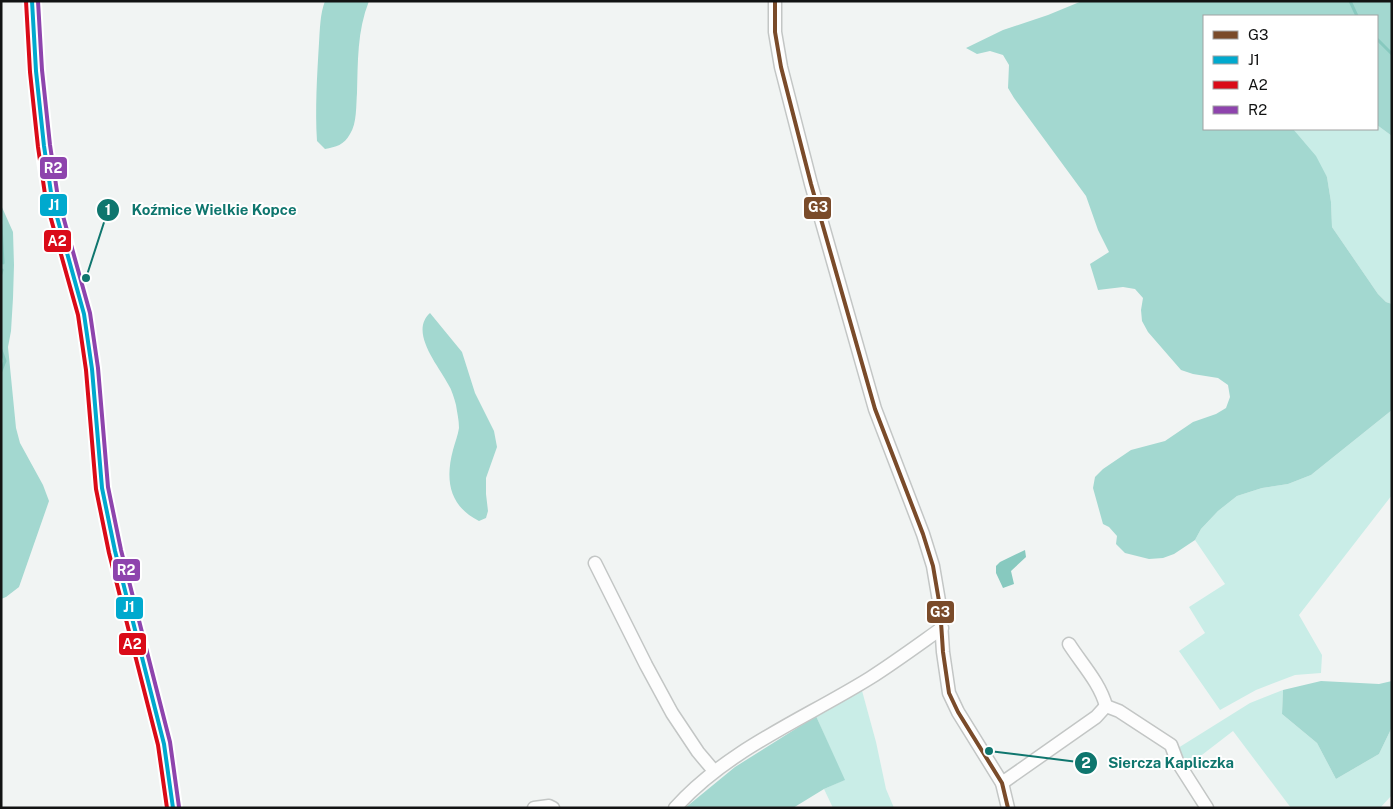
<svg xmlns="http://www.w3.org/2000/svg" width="1393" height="809" viewBox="0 0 1393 809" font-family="'Public Sans',sans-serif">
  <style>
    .green { fill: #c9ede7 }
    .forest { fill: #a3d8d0 }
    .water { fill: #87c9bf }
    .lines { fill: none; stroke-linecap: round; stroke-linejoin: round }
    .stream { stroke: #87c9bf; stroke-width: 3 }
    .minor-casing { stroke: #c3c6c5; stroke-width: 15 }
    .minor { stroke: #fdfdfd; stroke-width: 12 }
    .bus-1-casing { stroke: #fff; stroke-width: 8 }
    .bus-2-casing { stroke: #fff; stroke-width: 8 }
    .bus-3-casing { stroke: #fff; stroke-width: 8 }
    .bus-4-casing { stroke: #fff; stroke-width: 8 }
    .bus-1 { stroke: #7a4b2a; stroke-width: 4 }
    .bus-2 { stroke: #00a9ce; stroke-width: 4 }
    .bus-3 { stroke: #da0b18; stroke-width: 4 }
    .bus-4 { stroke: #8e44ad; stroke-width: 4 }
    .leader { fill: none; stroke: #0f766e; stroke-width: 2 }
    .callout-dot { fill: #0f766e; stroke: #fff; stroke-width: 2 }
    .mark-label { font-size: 15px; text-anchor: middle; font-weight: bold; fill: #fff }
    .callout-label { font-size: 15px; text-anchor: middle; font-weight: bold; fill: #0f766e; stroke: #fff; stroke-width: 4; stroke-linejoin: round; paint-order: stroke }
    .line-badge { stroke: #fff; stroke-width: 2 }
    .badge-label { font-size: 14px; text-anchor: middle; font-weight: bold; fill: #fff }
  </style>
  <rect width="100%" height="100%" fill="#f1f4f3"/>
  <!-- green -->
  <g class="green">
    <polygon points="1377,125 1392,136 1392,304 1386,302 1378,294 1332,227 1331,202 1327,177 1293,129 1377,129"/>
    <polygon points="1392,410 1392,495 1299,615 1322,655 1321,673 1295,675 1256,690 1220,710 1179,651 1205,633 1189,607 1225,584 1195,540 1201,529 1218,511 1237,496 1262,488 1288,484 1311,475"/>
    <polygon points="861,687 876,742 886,789 894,808 833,808 824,789 844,780 816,716"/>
    <polygon points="1283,690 1282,714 1317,743 1336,779 1379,754 1392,727 1392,795 1380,808 1291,808 1233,731 1185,768 1178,748 1250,703"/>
  </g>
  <!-- forest -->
  <g class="forest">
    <path d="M 325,1 L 369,1 C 357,31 358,62 357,93 C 356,105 357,124 350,134 C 344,145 336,147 325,149 L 317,141 C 315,109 317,76 319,43 C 320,29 320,14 325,1 Z"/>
    <polygon points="1082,1 1392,1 1392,136 1377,125 1377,16 1204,16 1204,129 1293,129 1316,156 1327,177 1331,202 1332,227 1378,294 1386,302 1392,304 1392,410 1311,475 1288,484 1262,488 1237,496 1218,511 1201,529 1195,540 1174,554 1163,558 1149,559 1125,553 1116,544 1117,536 1109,527 1103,524 1093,488 1095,477 1103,469 1131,450 1165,441 1193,422 1216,414 1226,408 1230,397 1228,385 1218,378 1193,374 1181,370 1148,332 1142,321 1141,310 1143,298 1135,289 1123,287 1098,290 1090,264 1109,252 1098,230 1086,196 1014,98 1008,88 1009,65 1003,55 990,51 977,54 966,48 1003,30 1048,15"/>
    <polygon points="1,205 13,232 14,265 13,298 11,331 8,347 16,428 20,443 43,485 49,501 19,587 6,597 1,599"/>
    <path d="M 430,313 L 462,352 L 475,393 L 494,431 L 497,447 L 486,478 L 486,494 L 488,511 L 486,518 L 479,521 C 449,506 445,480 453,450 C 455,442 458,435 459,428 C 459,420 457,412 456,405 C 454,398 452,390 448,384 C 438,365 409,332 430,313 Z"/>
    <polygon points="1321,681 1379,684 1392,681 1392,727 1379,754 1336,779 1317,743 1282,714 1283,690"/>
    <polygon points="816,716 845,780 824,789 793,808 685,808 735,767"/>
  </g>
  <!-- water -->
  <polygon class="water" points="1025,550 1026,557 1011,571 1014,584 1003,588 996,573 996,566 1000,562"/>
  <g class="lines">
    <!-- stream -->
    <g class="stream">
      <polyline points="1350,1 1357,16"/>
      <polyline points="1377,39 1392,54"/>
      <polyline points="1,225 3,263"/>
      <polyline points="1,274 2,270"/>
      <polyline points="1,350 5,361 1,371"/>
    </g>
    <!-- minor casing -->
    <g class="minor-casing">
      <g id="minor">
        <polyline points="32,1 36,71 44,146 52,199 84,314 92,369 102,488 115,551 164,744 173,808"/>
        <polyline points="775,1 775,32 781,67 811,184 875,409 923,534 933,566 940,607 943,652 949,693 958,712 1002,783 1008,808"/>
        <polyline points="595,563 646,665 672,713 698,752 714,771"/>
        <path d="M 1069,644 C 1081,663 1100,683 1106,706"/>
        <polyline points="1002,783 1096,717 1106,706 1119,711 1171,745 1177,761 1207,808"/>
        <polyline points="534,808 549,806 553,808"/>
        <path d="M 675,808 C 728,749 804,719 870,678 C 895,662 918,645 942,628"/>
      </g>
    </g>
    <!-- minor -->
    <use href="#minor" class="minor"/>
    <!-- bus-1 casing -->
    <g class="bus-1-casing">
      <polyline id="bus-1" points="775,1 775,32 781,67 811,184 875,409 923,534 933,566 940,607 943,652 949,693 958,712 1002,783 1008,808"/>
    </g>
    <!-- bus-2 casing -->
    <g class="bus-2-casing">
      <polyline id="bus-2" points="32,1 36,71 44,146 52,199 84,314 92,369 102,488 115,551 164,744 173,808"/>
    </g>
    <!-- bus-3 casing -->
    <g class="bus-3-casing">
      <polyline id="bus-3" points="26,1 30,72 38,147 46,201 78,315 86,370 96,489 109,553 158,745 167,808"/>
    </g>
    <!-- bus-4 casing -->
    <g class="bus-4-casing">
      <polyline id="bus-4" points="38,1 42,70 50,145 58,198 90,313 98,368 108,487 121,550 170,742 179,807"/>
    </g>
    <!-- bus-1 -->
    <use href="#bus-1" class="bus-1"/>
    <!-- bus-2 -->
    <use href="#bus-2" class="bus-2"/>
    <!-- bus-3 -->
    <use href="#bus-3" class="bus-3"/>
    <!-- bus-4 -->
    <use href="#bus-4" class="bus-4"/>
  </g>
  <!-- callouts -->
  <path class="leader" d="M86 278L108 210M989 751L1086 763"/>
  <g class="callout-dot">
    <circle cx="86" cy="278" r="5"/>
    <circle cx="989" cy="751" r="5"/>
    <circle cx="108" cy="210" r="12"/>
    <circle cx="1086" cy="763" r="12"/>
  </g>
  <g class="mark-label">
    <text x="108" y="215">1</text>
    <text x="1086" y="768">2</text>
  </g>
  <g class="callout-label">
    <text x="214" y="215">Koźmice Wielkie Kopce</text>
    <text x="1171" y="768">Siercza Kapliczka</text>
  </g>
  <g class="line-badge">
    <rect x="39" y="156" width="29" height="24" rx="5" fill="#8e44ad"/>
    <rect x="39" y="193" width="29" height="24" rx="5" fill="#00a9ce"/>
    <rect x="803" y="196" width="29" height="24" rx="5" fill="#7a4b2a"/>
    <rect x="43" y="229" width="29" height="24" rx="5" fill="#da0b18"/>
    <rect x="112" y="558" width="29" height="24" rx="5" fill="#8e44ad"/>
    <rect x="115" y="596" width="29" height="24" rx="5" fill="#00a9ce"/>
    <rect x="926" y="600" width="29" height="24" rx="5" fill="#7a4b2a"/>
    <rect x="118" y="632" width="29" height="24" rx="5" fill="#da0b18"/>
  </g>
  <g class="badge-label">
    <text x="53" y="173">R2</text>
    <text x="54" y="210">J1</text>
    <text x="818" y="212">G3</text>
    <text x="57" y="246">A2</text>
    <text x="126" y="575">R2</text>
    <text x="129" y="612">J1</text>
    <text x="940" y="617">G3</text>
    <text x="132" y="649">A2</text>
  </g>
  <!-- border -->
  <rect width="1393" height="809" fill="none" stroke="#121313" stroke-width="5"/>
  <!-- legend -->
  <rect x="1203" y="15" width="175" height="115" fill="#ffffff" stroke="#a0a1a1"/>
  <rect x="1213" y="31" width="25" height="8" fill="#7a4b2a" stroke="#a0a1a1"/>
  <text x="1248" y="40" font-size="15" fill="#121313">G3</text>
  <rect x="1213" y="56" width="25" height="8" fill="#00a9ce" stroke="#a0a1a1"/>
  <text x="1248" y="65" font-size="15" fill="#121313">J1</text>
  <rect x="1213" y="81" width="25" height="8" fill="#da0b18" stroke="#a0a1a1"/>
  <text x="1248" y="90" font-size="15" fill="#121313">A2</text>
  <rect x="1213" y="106" width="25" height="8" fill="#8e44ad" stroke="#a0a1a1"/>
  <text x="1248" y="115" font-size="15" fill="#121313">R2</text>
</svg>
